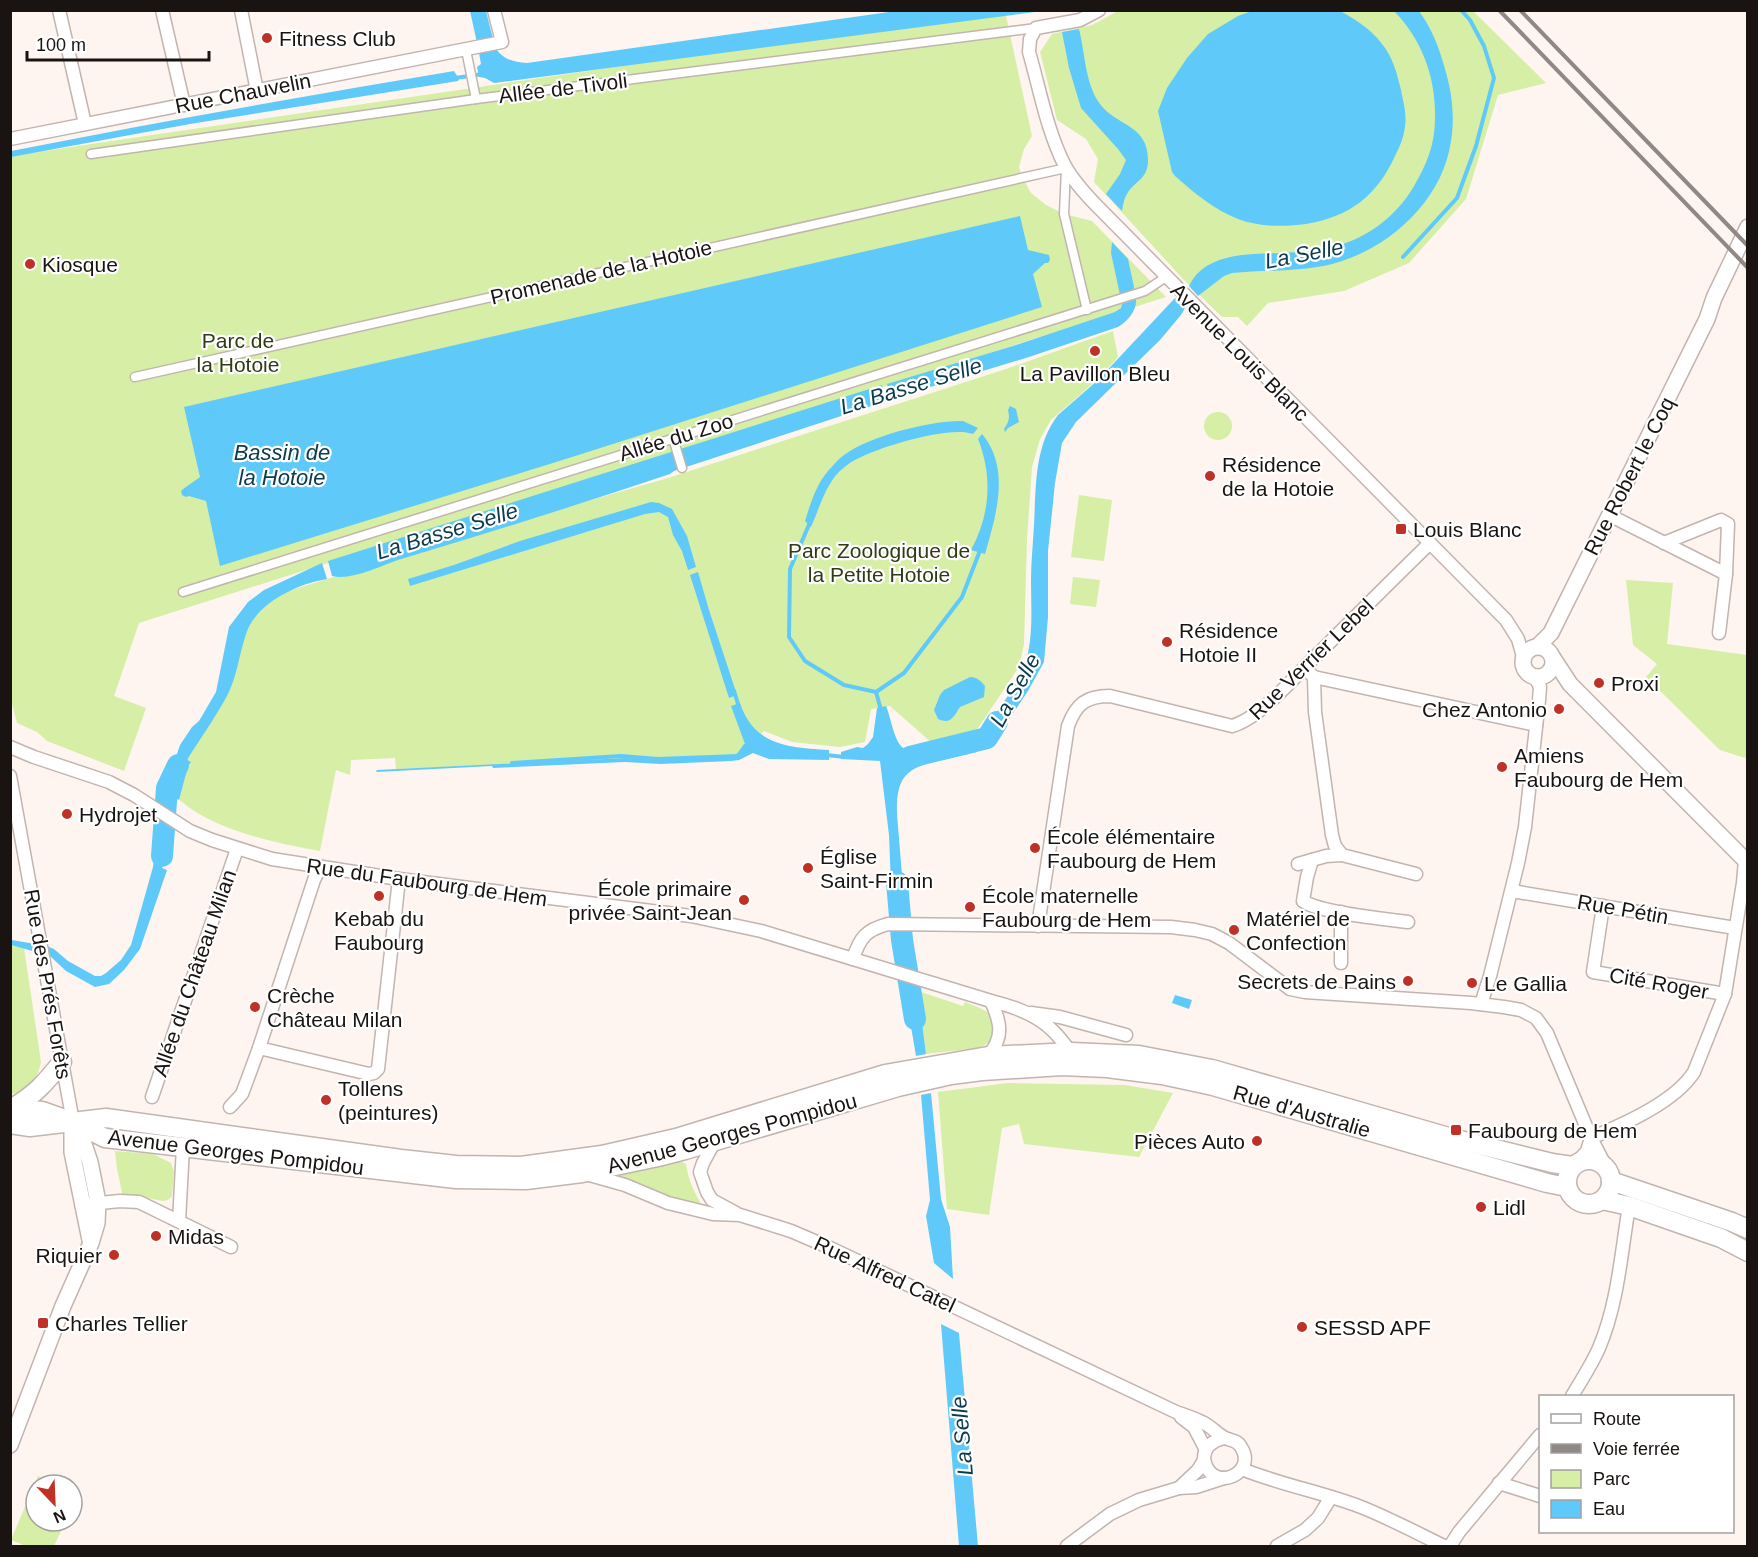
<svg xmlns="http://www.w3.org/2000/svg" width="1758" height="1557" viewBox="0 0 1758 1557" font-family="Arial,sans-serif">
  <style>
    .green { fill: #d6eea6 }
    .water { fill: #5fcaf9 }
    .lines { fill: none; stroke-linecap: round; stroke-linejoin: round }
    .stream { stroke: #5fcaf9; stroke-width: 4 }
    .river { stroke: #5fcaf9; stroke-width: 22 }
    .pedestrian-casing { stroke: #c2b4af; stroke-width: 11 }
    .minor-casing { stroke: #c2b4af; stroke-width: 15 }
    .tertiary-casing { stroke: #c2b4af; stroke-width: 18 }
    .primary-casing { stroke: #c2b4af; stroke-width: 21 }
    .pedestrian { stroke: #fff; stroke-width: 8 }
    .minor { stroke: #fff; stroke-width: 12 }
    .tertiary { stroke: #fff; stroke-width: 15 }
    .primary { stroke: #fff; stroke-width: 18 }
    .rail { stroke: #8f8885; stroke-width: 4 }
    .poi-dot { fill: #bf3126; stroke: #fff; stroke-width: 2 }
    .labels { text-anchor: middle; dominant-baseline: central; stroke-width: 4.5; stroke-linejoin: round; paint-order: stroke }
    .poi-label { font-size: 21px; fill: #191412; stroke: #fff; text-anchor: start }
    .street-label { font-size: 21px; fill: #191412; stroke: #fff }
    .park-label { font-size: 21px; fill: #303b16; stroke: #fff }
    .water-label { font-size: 22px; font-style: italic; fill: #0a3b4e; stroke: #fff }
  </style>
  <rect width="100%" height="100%" fill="#fef5f1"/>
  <!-- green -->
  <g class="green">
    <polygon points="996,11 1005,11 1032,136 1024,149 1019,167 1022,177 1031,193 1046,205 1064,214 1092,221 1166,297 139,623 114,696 146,708 124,771 47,741 37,732 17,723 11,700 10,156"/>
    <polygon points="1118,11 1473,11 1546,83 1498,95 1466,199 1409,263 1344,291 1268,303 1247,326 1238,317 1222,317 1183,279 1094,182 1098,159 1086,139 1057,120 1040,52 1052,34 1092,25"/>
    <path d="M 1113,331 L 1118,357 L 1098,379 L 1051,420 L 1040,439 L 1032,467 L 1027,540 L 1024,644 L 1019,667 L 978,728 L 962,738 L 933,744 L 890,706 L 871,709 L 865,742 L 840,747 L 792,742 L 764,731 L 736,757 L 396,769 L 395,758 L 351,760 L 350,775 L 336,770 L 320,851 C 274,843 202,828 171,791 L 235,656 L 251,620 L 272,598 L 285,592 L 476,533 L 668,478 L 1006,369 Z"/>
    <circle cx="1218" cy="426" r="14"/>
    <polygon points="1079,495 1112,500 1104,561 1071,557"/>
    <polygon points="1073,577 1100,580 1096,607 1070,604"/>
    <polygon points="1626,580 1673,583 1667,644 1747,655 1748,754 1745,758 1720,750 1646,677 1657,664 1633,645"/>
    <path d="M 10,945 L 24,948 L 41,1062 C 37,1080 30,1092 11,1094 Z"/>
    <path d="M 918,991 L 963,1006 L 965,1002 C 989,1012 996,1011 992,1040 L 985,1045 L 977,1048 L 926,1054 Z"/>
    <polygon points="1008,1083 1125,1085 1173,1093 1139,1157 1024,1144 1019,1124 1002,1128 989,1215 947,1209 938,1092"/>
    <polygon points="115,1151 153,1154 171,1163 174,1171 172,1196 168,1200 163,1201 136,1196 123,1197 117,1169"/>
    <path d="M 680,1161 L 686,1164 C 688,1178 693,1190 700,1202 L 699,1205 L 683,1204 L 621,1181 L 618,1176 Z"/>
    <polygon points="38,1476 57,1485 36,1485 36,1521 66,1521 54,1546 26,1546 11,1540"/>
  </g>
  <!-- water -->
  <g class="water">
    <polygon points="470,11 486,11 493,39 477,43"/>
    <path d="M 896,11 L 1042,11 L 494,83 L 485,78 L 479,77 L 477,67 L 481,64 L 479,53 L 496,49 C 504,60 514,62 527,63 Z"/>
    <path d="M 1340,11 C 1355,19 1371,29 1382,44 C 1393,57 1397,74 1401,90 C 1403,101 1407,114 1405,126 C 1404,137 1400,146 1395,156 C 1377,196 1349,217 1306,224 C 1284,227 1259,227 1238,219 C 1215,210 1194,193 1175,176 L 1172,172 L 1158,111 L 1167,88 L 1187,58 L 1208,34 L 1238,16 L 1252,11 Z"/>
    <path d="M 1394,11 L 1419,11 C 1432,29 1439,47 1445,69 C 1452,92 1455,117 1451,141 C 1443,198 1394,244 1342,261 C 1307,273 1268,269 1232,273 L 1224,276 L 1198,296 L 1189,286 C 1205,252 1251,254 1282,253 C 1299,252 1316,251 1332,247 C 1365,240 1397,216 1414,186 C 1427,164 1435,144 1435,118 C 1436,77 1422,40 1394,11 Z"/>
    <path d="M 1079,29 C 1085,52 1085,84 1100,104 C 1116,126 1148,124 1148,160 C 1148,180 1135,180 1127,194 C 1124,198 1123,206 1122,211 L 1106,194 L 1120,174 L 1126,160 L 1118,149 L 1081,108 L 1069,68 L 1062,32 Z"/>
    <path d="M 454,71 L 459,79 L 458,81 L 190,124 L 11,157 L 11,151 C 158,122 306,96 454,71 Z"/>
    <path d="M 1020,216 L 1028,250 L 1049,255 L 1050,260 L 1048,263 L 1045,263 L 1033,274 L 1042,307 L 569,458 L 220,566 L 206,501 L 189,496 L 186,497 L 182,495 L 181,491 C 186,486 194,482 200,477 L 184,407 Z"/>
    <polygon points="1112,242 1128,259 1134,287 1133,291 1120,295 1111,253"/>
    <path d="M 1175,298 L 1185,308 L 1181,315 L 1160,340 L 1076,422 L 1062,443 L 1055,483 L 1048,551 L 1048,617 L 1044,662 L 1028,691 L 1010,718 L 990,744 L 981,750 L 975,737 C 987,730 994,717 1001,706 C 1012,690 1025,673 1028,653 C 1033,630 1031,604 1031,580 C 1031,562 1033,544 1034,525 C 1036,488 1034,446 1058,415 L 1098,380 Z"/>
    <path d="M 1136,299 C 1137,310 1128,321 1118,327 L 1029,357 L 891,399 L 887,384 L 1016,345 L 1115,312 L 1121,308 L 1122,304 Z"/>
    <path d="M 882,385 L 887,401 L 674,471 L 670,474 C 580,504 489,533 398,560 C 380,566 351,581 332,576 L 328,561 Z"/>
    <path d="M 1010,406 L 1016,409 L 1019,422 L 1008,428 L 1005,432 L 1004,429 C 1009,422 1010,418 1008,410 Z"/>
    <path d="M 963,421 L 978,428 L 973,434 C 950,425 879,447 857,459 C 850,462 843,468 838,473 C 825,487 819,509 811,527 L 805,521 C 810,505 816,485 828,471 C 833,466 838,459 844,455 C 869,436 932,420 963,421 Z"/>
    <path d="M 982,434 C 1011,468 996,516 985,554 L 971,550 C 990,515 993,477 978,439 Z"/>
    <polygon points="651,502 659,503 672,509 687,536 696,567 688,570 682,551 673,535 668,517 659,512 645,514 410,586 408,579 454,565 520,541"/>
    <path d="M 322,563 L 327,579 C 297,584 256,603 246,634 C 239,655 237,677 227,696 C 215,718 200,739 187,760 L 191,762 L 188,766 L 179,800 L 164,792 L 180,745 L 192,727 L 199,721 L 216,692 L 229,627 L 248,602 L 264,590 Z"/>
    <polygon points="698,572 709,610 737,695 729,698 690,575"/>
    <path d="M 970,677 C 977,677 981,681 985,686 L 984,697 L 960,707 C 954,716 951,725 938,719 L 934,710 L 940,695 L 944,690 Z"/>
    <path d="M 740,703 C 754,746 790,748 829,750 L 829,760 L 769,759 L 753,753 L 739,760 L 731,761 L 661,764 L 625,762 L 493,768 L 492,766 L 376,772 L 377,770 L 626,758 L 659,760 L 711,758 L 730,757 L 742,751 L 745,744 L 731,706 Z"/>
    <path d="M 886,706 C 891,717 894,744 905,749 C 914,753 930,747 938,745 L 940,760 C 906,768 896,777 897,814 L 905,912 L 892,912 L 889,835 L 880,761 L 841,759 L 841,752 L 857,747 L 863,748 L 868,744 L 873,737 L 877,708 Z"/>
    <polygon points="971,739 977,752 943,760 942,744"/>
    <polygon points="158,823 170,830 163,854 167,856 162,868 167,870 140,949 124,970 109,984 95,987 66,971 50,956 11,945 12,940 47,946 54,949 68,961 95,976 101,976 106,973 121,960 131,945 153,867"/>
    <polygon points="894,935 909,936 913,966 898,962"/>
    <polygon points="901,986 918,991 926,1054 916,1056 908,1009"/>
    <polygon points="1175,995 1192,1000 1189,1009 1172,1003"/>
    <polygon points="931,1093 941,1199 950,1227 953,1279 934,1263 926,1216 930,1200 921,1095"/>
    <polygon points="941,1324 959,1333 978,1546 959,1546"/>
  </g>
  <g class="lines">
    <!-- stream -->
    <g class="stream">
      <polyline points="455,78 483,74"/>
      <polyline points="1403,257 1457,198 1476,146 1494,78 1484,46 1470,20 1461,10"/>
      <polyline points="811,520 790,569 789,637 805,661 844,685 876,692 881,710"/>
      <polyline points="734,691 739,707"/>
      <polyline points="876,692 904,673 962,597 981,548"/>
      <polyline points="826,755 845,757"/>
      <polyline points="512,763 621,756 658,759 738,756 745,746"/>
    </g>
    <!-- river -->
    <g class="river">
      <polyline points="910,757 987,738 997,722"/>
      <polyline points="162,856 167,788 178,765"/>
      <polyline points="897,882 902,940 915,1019"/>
    </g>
    <!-- pedestrian casing -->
    <g class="pedestrian-casing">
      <g id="pedestrian">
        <polyline points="466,50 476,99"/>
        <polyline points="91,154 476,99 1036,28"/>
        <polyline points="135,377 1066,168 1064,214 1087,310"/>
        <polyline points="673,438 682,468"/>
        <polyline points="183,592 1145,291 1166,277"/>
      </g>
    </g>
    <!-- minor casing -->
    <g class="minor-casing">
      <g id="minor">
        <polyline points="59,10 85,124"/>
        <polyline points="162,10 184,105"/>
        <polyline points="241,10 257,91"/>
        <path d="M 1099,10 L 1080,20 L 1036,28 L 1030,39 L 1029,52 C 1040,90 1047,131 1065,166 C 1074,182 1087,196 1100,209 L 1506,620 L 1518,639 L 1523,657"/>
        <polyline points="10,139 502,42 494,10"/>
        <polyline points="1609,515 1726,574"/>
        <polyline points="1664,543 1721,520 1728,524 1726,574 1719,633"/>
        <polyline points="1304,668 1314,677 1315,712 1332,835 1335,846 1342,855 1416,874"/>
        <polyline points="1314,677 1536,725"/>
        <path d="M 10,747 L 34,757 L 109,782 L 134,795 L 190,831 L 212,840 L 272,859 L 399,879 L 691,916 L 761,931 L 991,1001 C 1012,1006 1036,1014 1052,1030 C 1059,1036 1064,1044 1071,1052"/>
        <polyline points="10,776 73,1122"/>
        <path d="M 1312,860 L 1307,877 L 1303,901 C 1320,913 1385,919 1408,922"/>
        <polyline points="1298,864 1326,856 1342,855"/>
        <polyline points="1512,891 1735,928"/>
        <polyline points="1603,906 1593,972 1725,994"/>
        <polyline points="1341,912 1341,963"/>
        <path d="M 1038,926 L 1068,726 C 1076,704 1086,696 1110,696 L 1232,726 C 1261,718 1297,674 1319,653 C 1356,616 1393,579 1430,543"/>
        <path d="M 853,959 C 860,937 866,930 888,924 L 1171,927 L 1195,930 L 1212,934 L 1229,943 L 1290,989 L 1305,992 L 1471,1003 L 1504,1007 L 1521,1010 L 1536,1018 L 1547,1033 L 1591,1138 L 1606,1167"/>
        <polyline points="1481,1004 1490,976 1518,863 1525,827 1539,700 1540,687 1535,677"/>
        <polyline points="1031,1013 1060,1017 1126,1035"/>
        <polyline points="259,1048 369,1074 374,1073 378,1069 399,879"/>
        <path d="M 988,1056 C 1004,1037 1001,1023 991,1001"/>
        <polyline points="152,1097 237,849"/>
        <polyline points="230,1107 242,1094 259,1048 314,880 320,867"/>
        <path d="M 1591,1138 C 1624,1124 1675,1102 1694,1072 L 1725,994 L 1743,883 L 1745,860"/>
        <polyline points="715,1141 703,1163 700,1172 707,1192 712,1200 736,1213"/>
        <polyline points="1578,1161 1587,1151 1591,1138"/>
        <path d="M 586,1174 L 625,1185 L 668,1203 L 713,1214 L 740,1215 L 791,1231 L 826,1246 L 1176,1412 C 1185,1415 1194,1418 1202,1422 C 1211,1426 1217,1434 1225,1438 C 1232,1441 1237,1440 1241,1447 C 1258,1473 1214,1493 1205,1463 C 1201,1449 1212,1440 1225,1438"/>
        <polyline points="90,1204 120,1201 139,1202 231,1247"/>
        <polyline points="179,1221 183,1147"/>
        <path d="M 1572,1396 C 1581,1381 1592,1364 1599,1348 C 1618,1303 1621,1254 1629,1206"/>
        <polyline points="1181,1417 1194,1427 1206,1450"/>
        <path d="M 1242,1469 C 1281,1485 1322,1492 1361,1507 C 1389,1518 1417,1533 1444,1546"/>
        <polyline points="1499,1483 1540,1496"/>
        <polyline points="1179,1488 1198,1470 1204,1460"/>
        <polyline points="1067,1546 1110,1514 1139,1500 1179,1488 1196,1487 1224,1478"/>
        <polyline points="1277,1546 1305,1530 1318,1518 1331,1497"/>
        <polyline points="1450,1546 1459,1532 1540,1435"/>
      </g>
    </g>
    <!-- tertiary casing -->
    <g class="tertiary-casing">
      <g id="tertiary">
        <polyline points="1538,646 1551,633 1707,319 1714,298 1748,227"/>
        <circle cx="1538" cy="662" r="15"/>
        <polyline points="1553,658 1570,684 1748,863"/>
        <polyline points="72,1125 72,1152 90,1240"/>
        <polyline points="10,1445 63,1306 91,1243 97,1223 98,1202 90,1162 84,1144 73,1122"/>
      </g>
    </g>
    <!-- primary casing -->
    <g class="primary-casing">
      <g id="primary">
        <polyline points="10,1108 42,1111 73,1122 105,1138 456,1179 526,1180 582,1173 658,1157 685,1150 898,1087 951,1075 982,1071 1062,1066 1107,1068 1162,1075 1213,1086 1547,1183 1567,1187"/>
        <path d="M 12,1108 C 36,1094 45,1083 62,1062"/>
        <polyline points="10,1124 30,1127 106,1118 401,1159 456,1165 521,1166 602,1155 676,1138 885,1074 988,1056 1071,1052 1139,1055 1212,1069 1452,1138 1552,1163 1572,1166"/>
        <circle cx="1589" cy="1182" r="22"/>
        <polyline points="1611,1181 1732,1222 1748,1229"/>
        <polyline points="1602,1200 1629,1206 1721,1238 1748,1252"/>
      </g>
    </g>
    <!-- pedestrian -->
    <use href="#pedestrian" class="pedestrian"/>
    <!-- minor -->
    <use href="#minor" class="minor"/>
    <!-- tertiary -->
    <use href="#tertiary" class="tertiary"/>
    <!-- primary -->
    <use href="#primary" class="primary"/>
    <!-- rail -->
    <g class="rail">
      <polyline points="1499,10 1748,268"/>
      <polyline points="1520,10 1748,246"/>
    </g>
  </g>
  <!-- markers -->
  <g class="poi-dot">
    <circle cx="267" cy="38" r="6"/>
    <circle cx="30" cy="264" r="6"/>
    <circle cx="1095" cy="351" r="6"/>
    <circle cx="1210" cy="476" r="6"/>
    <rect x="1395" y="523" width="12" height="12" rx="3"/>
    <circle cx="1167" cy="642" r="6"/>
    <circle cx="1599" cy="683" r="6"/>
    <circle cx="1559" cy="709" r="6"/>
    <circle cx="1502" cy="767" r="6"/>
    <circle cx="67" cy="814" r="6"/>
    <circle cx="1035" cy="848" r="6"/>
    <circle cx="808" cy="868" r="6"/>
    <circle cx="379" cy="896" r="6"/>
    <circle cx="744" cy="900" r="6"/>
    <circle cx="970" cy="907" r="6"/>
    <circle cx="1234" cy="930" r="6"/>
    <circle cx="1408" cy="981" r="6"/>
    <circle cx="1472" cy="983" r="6"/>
    <circle cx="255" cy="1007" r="6"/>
    <circle cx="326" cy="1100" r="6"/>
    <rect x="1450" y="1124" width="12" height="12" rx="3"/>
    <circle cx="1257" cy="1141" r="6"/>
    <circle cx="1481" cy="1207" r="6"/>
    <circle cx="156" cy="1236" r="6"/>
    <circle cx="114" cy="1255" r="6"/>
    <rect x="37" y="1317" width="12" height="12" rx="3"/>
    <circle cx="1302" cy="1327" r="6"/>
  </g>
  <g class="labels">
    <!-- poi labels -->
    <g class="poi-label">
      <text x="279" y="38">Fitness Club</text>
      <text x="42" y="264">Kiosque</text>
      <text x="1095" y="373" text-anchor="middle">La Pavillon Bleu</text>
      <text x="1222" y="464">Résidence<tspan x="1222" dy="24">de la Hotoie</tspan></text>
      <text x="1413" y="529">Louis Blanc</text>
      <text x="1179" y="630">Résidence<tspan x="1179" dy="24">Hotoie II</tspan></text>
      <text x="1611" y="683">Proxi</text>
      <text x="1547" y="709" text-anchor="end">Chez Antonio</text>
      <text x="1514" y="755">Amiens<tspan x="1514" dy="24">Faubourg de Hem</tspan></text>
      <text x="79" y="814">Hydrojet</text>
      <text x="1047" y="836">École élémentaire<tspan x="1047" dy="24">Faubourg de Hem</tspan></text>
      <text x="820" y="856">Église<tspan x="820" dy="24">Saint-Firmin</tspan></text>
      <text x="732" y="888" text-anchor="end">École primaire<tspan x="732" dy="24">privée Saint-Jean</tspan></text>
      <text x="982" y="895">École maternelle<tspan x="982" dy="24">Faubourg de Hem</tspan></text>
      <text x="379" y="918" text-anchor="middle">Kebab du<tspan x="379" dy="24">Faubourg</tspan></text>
      <text x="1246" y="918">Matériel de<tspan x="1246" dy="24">Confection</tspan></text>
      <text x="1396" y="981" text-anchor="end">Secrets de Pains</text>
      <text x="1484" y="983">Le Gallia</text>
      <text x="267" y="995">Crèche<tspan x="267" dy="24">Château Milan</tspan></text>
      <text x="338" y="1088">Tollens<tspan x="338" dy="24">(peintures)</tspan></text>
      <text x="1468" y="1130">Faubourg de Hem</text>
      <text x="1245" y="1141" text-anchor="end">Pièces Auto</text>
      <text x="1493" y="1207">Lidl</text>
      <text x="168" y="1236">Midas</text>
      <text x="102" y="1255" text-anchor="end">Riquier</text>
      <text x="55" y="1323">Charles Tellier</text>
      <text x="1314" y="1327">SESSD APF</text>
    </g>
    <!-- street labels -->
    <g class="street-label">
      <text transform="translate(563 88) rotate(-7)">Allée de Tivoli</text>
      <text transform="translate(243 93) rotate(-11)">Rue Chauvelin</text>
      <text transform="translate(601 272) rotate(-13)">Promenade de la Hotoie</text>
      <text transform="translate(1240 352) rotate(45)">Avenue Louis Blanc</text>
      <text transform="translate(676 437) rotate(-17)">Allée du Zoo</text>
      <text transform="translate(1629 476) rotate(-63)">Rue Robert le Coq</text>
      <text transform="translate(1311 659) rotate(-44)">Rue Verrier Lebel</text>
      <text transform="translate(427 882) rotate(8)">Rue du Faubourg de Hem</text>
      <text transform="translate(1623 909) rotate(10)">Rue Pétin</text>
      <text transform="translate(194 973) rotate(-71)">Allée du Château Milan</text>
      <text transform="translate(1659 983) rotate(10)">Cité Roger</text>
      <text transform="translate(48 984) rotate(80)">Rue des Prés Forêts</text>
      <text transform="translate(1302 1111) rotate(16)">Rue d'Australie</text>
      <text transform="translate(732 1133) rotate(-15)">Avenue Georges Pompidou</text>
      <text transform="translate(236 1152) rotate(7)">Avenue Georges Pompidou</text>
      <text transform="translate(885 1274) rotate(25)">Rue Alfred Catel</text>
    </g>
    <!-- park labels -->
    <g class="park-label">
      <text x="238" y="340">Parc de<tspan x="238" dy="24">la Hotoie</tspan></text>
      <text x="879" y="550">Parc Zoologique de<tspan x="879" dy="24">la Petite Hotoie</tspan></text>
    </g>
    <!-- water labels -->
    <g class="water-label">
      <text transform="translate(1304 254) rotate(-11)">La Selle</text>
      <text transform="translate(911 386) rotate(-17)">La Basse Selle</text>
      <text x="282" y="452">Bassin de<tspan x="282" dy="25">la Hotoie</tspan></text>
      <text transform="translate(447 531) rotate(-17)">La Basse Selle</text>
      <text transform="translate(1015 690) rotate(-61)">La Selle</text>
      <text transform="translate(962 1436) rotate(-95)">La Selle</text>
    </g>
  </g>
  <!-- border -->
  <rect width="1758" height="1557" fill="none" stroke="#191412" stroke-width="24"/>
  <!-- legend -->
  <rect x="1539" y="1395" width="195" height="138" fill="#ffffff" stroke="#a3a1a0" stroke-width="1.5"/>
  <rect x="1551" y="1414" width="30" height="9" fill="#ffffff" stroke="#a3a1a0" stroke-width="1.5"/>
  <text x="1593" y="1425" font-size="18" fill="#191412">Route</text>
  <rect x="1551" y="1444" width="30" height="9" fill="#8f8885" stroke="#a3a1a0" stroke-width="1.5"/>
  <text x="1593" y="1455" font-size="18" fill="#191412">Voie ferrée</text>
  <rect x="1551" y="1470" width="30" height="18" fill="#d6eea6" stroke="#a3a1a0" stroke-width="1.5"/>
  <text x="1593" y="1485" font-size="18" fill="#191412">Parc</text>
  <rect x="1551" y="1500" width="30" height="18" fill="#5fcaf9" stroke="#a3a1a0" stroke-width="1.5"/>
  <text x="1593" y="1515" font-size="18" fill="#191412">Eau</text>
  <!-- north arrow -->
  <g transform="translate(54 1503) rotate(157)"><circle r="28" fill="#ffffff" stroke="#a3a1a0" stroke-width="1.5"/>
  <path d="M0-4.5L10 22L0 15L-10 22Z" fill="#bf3126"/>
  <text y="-9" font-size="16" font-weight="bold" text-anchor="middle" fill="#191412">N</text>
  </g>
  <!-- scale -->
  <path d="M27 51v9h182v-9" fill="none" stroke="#191412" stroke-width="3"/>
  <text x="36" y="51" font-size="18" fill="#191412" stroke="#ffffff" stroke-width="4.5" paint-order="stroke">100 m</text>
</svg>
